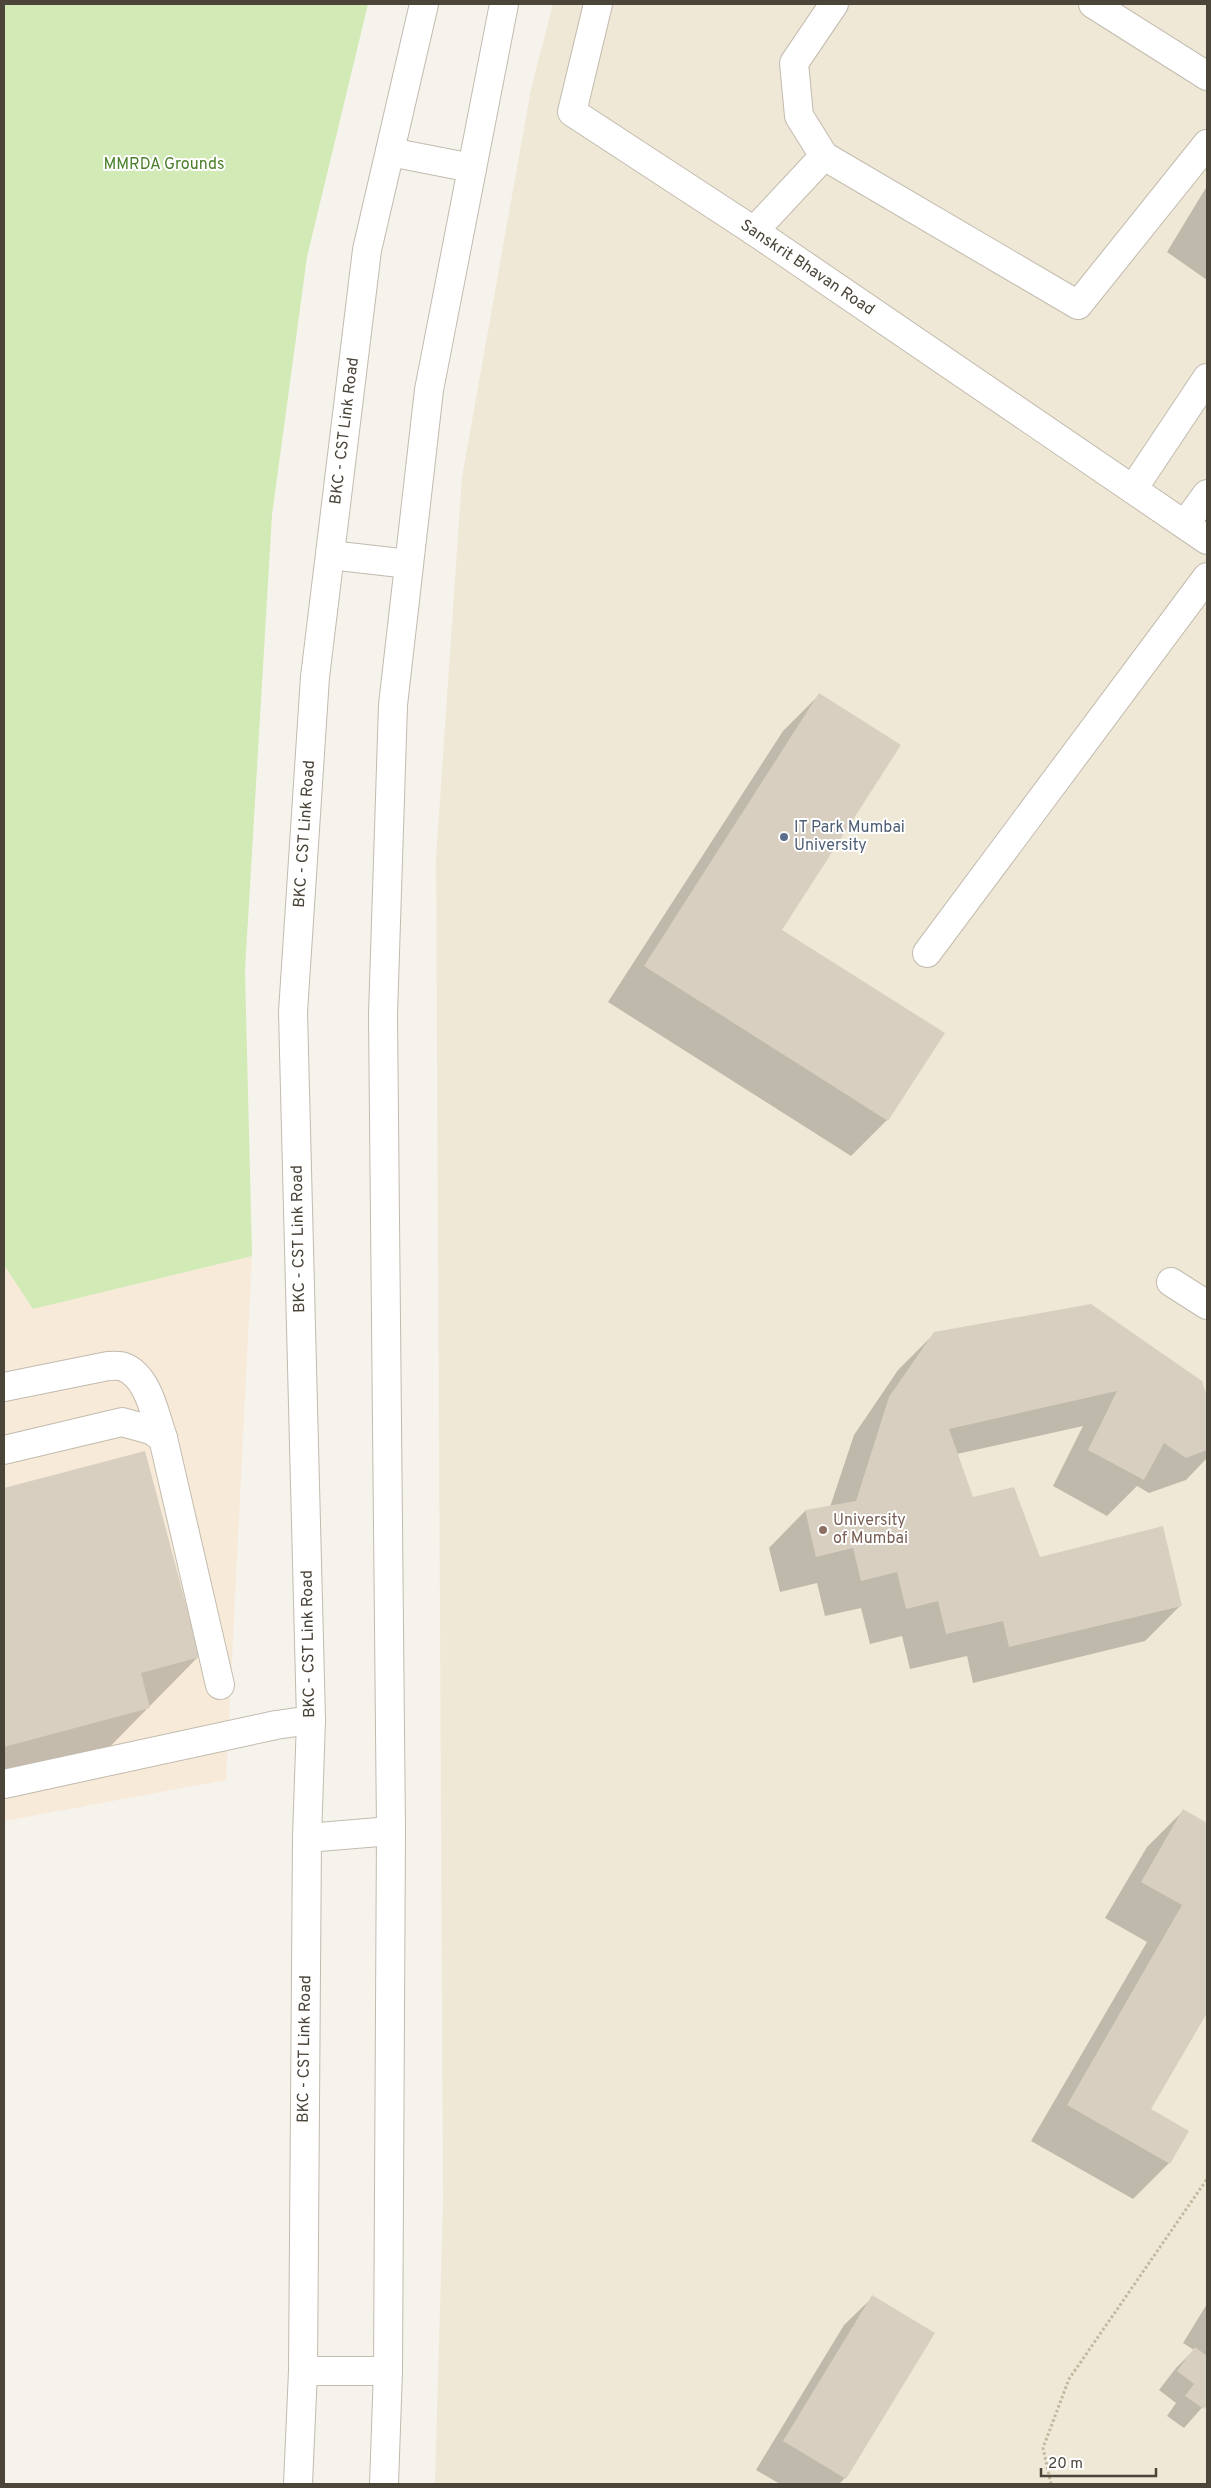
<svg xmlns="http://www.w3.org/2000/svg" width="1211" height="2488" viewBox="0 0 1211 2488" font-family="Overpass,sans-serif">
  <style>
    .commercial { fill: #f7ead8 }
    .education { fill: #efe8d6 }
    .green { fill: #d2eab5 }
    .shadow { fill: #0003 }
    .building { fill: #d8cfc1 }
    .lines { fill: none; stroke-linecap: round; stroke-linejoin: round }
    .minor-casing { stroke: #c2bbae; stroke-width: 30 }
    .path { stroke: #c4b79f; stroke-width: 3; stroke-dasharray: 2.5 2.5; stroke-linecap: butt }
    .minor { stroke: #fff; stroke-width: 28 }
    .service-dot { fill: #5c6f8a; stroke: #fff; stroke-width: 2 }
    .education-dot { fill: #8d6e63; stroke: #fff; stroke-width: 2 }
    .labels { text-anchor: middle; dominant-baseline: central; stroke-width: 4; stroke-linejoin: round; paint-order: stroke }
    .park-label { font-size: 16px; fill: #4a7f2a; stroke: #fff }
    .street-label { font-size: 16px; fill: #4b4439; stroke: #fff }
    .service-label { font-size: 16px; fill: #4e5e75; stroke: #fff; text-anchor: start }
    .education-label { font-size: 16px; fill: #785e54; stroke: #fff; text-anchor: start }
  </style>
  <rect width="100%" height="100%" fill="#f6f3ec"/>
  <!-- commercial -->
  <polygon class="commercial" points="252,1256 226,1780 4,1821 4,1265 33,1309"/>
  <!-- education -->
  <polygon class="education" points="553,4 1207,4 1207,2484 435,2484 443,2202 436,858 462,477 531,89"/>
  <!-- green -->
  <polygon class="green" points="4,4 368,4 307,257 272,515 245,970 252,1256 33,1309 4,1265"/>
  <!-- shadow -->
  <g class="shadow">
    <polygon points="1207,186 1207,280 1167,252"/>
    <polygon points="819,695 780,930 887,1120 851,1156 608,1002 783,731"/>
    <polygon points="935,1333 1201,1382 1207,1400 1207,1458 1186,1480 1149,1493 1137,1486 1107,1516 1053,1486 1083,1426 957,1454 972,1498 1039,1558 1181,1605 1145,1641 973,1683 967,1656 910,1669 902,1636 870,1644 861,1608 825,1616 817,1583 780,1592 769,1548 805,1511 830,1507 854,1435 898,1370"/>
    <polygon points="144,1452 198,1657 90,1767 4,1790 4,1489"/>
    <polygon points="1183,1811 1207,1825 1207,2011 1150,2110 1169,2163 1133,2199 1031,2141 1147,1942 1105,1918 1147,1847"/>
    <polygon points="873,2297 845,2478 839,2484 780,2484 756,2470 844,2325"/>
    <polygon points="1207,2304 1207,2402 1184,2428 1167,2416 1176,2403 1159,2390 1176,2368 1194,2350 1183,2343"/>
  </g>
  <!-- building -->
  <g class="building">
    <polygon points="819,693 901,745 782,930 945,1033 888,1121 644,966"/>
    <polygon points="1091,1304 1202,1381 1207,1396 1207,1450 1186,1458 1164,1443 1144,1480 1088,1450 1117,1391 949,1429 973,1497 1014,1487 1040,1557 1163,1526 1182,1606 1009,1647 1003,1621 946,1634 938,1601 906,1609 897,1572 861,1581 853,1548 816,1557 805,1510 856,1501 889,1397 934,1332"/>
    <polygon points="145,1451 200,1657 141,1673 150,1708 4,1747 4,1488"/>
    <polygon points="1183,1809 1207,1823 1207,2013 1151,2109 1189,2131 1170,2164 1067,2105 1182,1905 1141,1882"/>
    <polygon points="872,2295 935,2333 846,2479 783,2441"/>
    <polygon points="1195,2347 1207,2356 1207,2405 1204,2409 1185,2396 1194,2384 1177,2371"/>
  </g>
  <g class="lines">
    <!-- minor casing -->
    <g class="minor-casing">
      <g id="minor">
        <polyline points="598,4 572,112 754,231 1207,540"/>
        <polyline points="834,4 794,63 799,116 824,156 1078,305 1207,144"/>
        <polyline points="1093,4 1207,76"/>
        <polyline points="390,152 472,168"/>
        <polyline points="754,231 824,156"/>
        <polyline points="1133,489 1207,378"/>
        <polyline points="1185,524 1207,494"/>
        <polyline points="330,555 409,564"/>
        <polyline points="927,953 1207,577"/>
        <polyline points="1171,1282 1207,1305"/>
        <path d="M 4,1387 L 108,1366 C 112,1366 119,1365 124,1367 C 149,1377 155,1416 163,1438"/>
        <polyline points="4,1450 122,1422 151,1430 163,1438 220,1685"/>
        <polyline points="4,1784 276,1725 311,1720"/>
        <polyline points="307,1838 391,1831"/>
        <polyline points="303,2371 388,2371"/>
        <polyline points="298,2484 303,2371 307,1838 311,1720 293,1012 315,677 367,250 424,4"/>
        <polyline points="384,2484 388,2371 391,1831 383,1015 393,705 429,390 504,4"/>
      </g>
    </g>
    <!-- path -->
    <polyline class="path" points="1051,2484 1043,2448 1069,2379 1207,2179"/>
    <!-- minor -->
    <use href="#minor" class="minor"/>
  </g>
  <!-- markers -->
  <circle class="service-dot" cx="784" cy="837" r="5"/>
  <circle class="education-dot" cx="823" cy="1530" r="5"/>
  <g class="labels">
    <!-- park labels -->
    <g class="park-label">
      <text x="164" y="165">MMRDA Grounds</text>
    </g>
    <!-- street labels -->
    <g class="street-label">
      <text transform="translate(807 268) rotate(34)">Sanskrit Bhavan Road</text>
      <text transform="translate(345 431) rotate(-83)">BKC - CST Link Road</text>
      <text transform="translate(305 834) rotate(-86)">BKC - CST Link Road</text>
      <text transform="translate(299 1239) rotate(-91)">BKC - CST Link Road</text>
      <text transform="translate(309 1644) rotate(-91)">BKC - CST Link Road</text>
      <text transform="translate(305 2049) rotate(-89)">BKC - CST Link Road</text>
    </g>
    <!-- service labels -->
    <g class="service-label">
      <text x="794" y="828">IT Park Mumbai<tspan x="794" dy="18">University</tspan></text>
    </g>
    <!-- education labels -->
    <g class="education-label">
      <text x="833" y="1521">University<tspan x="833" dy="18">of Mumbai</tspan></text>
    </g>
  </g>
  <!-- border -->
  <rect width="1211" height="2488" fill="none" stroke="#4b4439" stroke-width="10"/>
  <!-- scale -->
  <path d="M1041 2468v8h115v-8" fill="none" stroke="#4b4439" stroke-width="2.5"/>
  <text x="1048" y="2468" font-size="15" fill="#4b4439" stroke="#ffffff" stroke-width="4" paint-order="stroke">20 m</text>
</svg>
